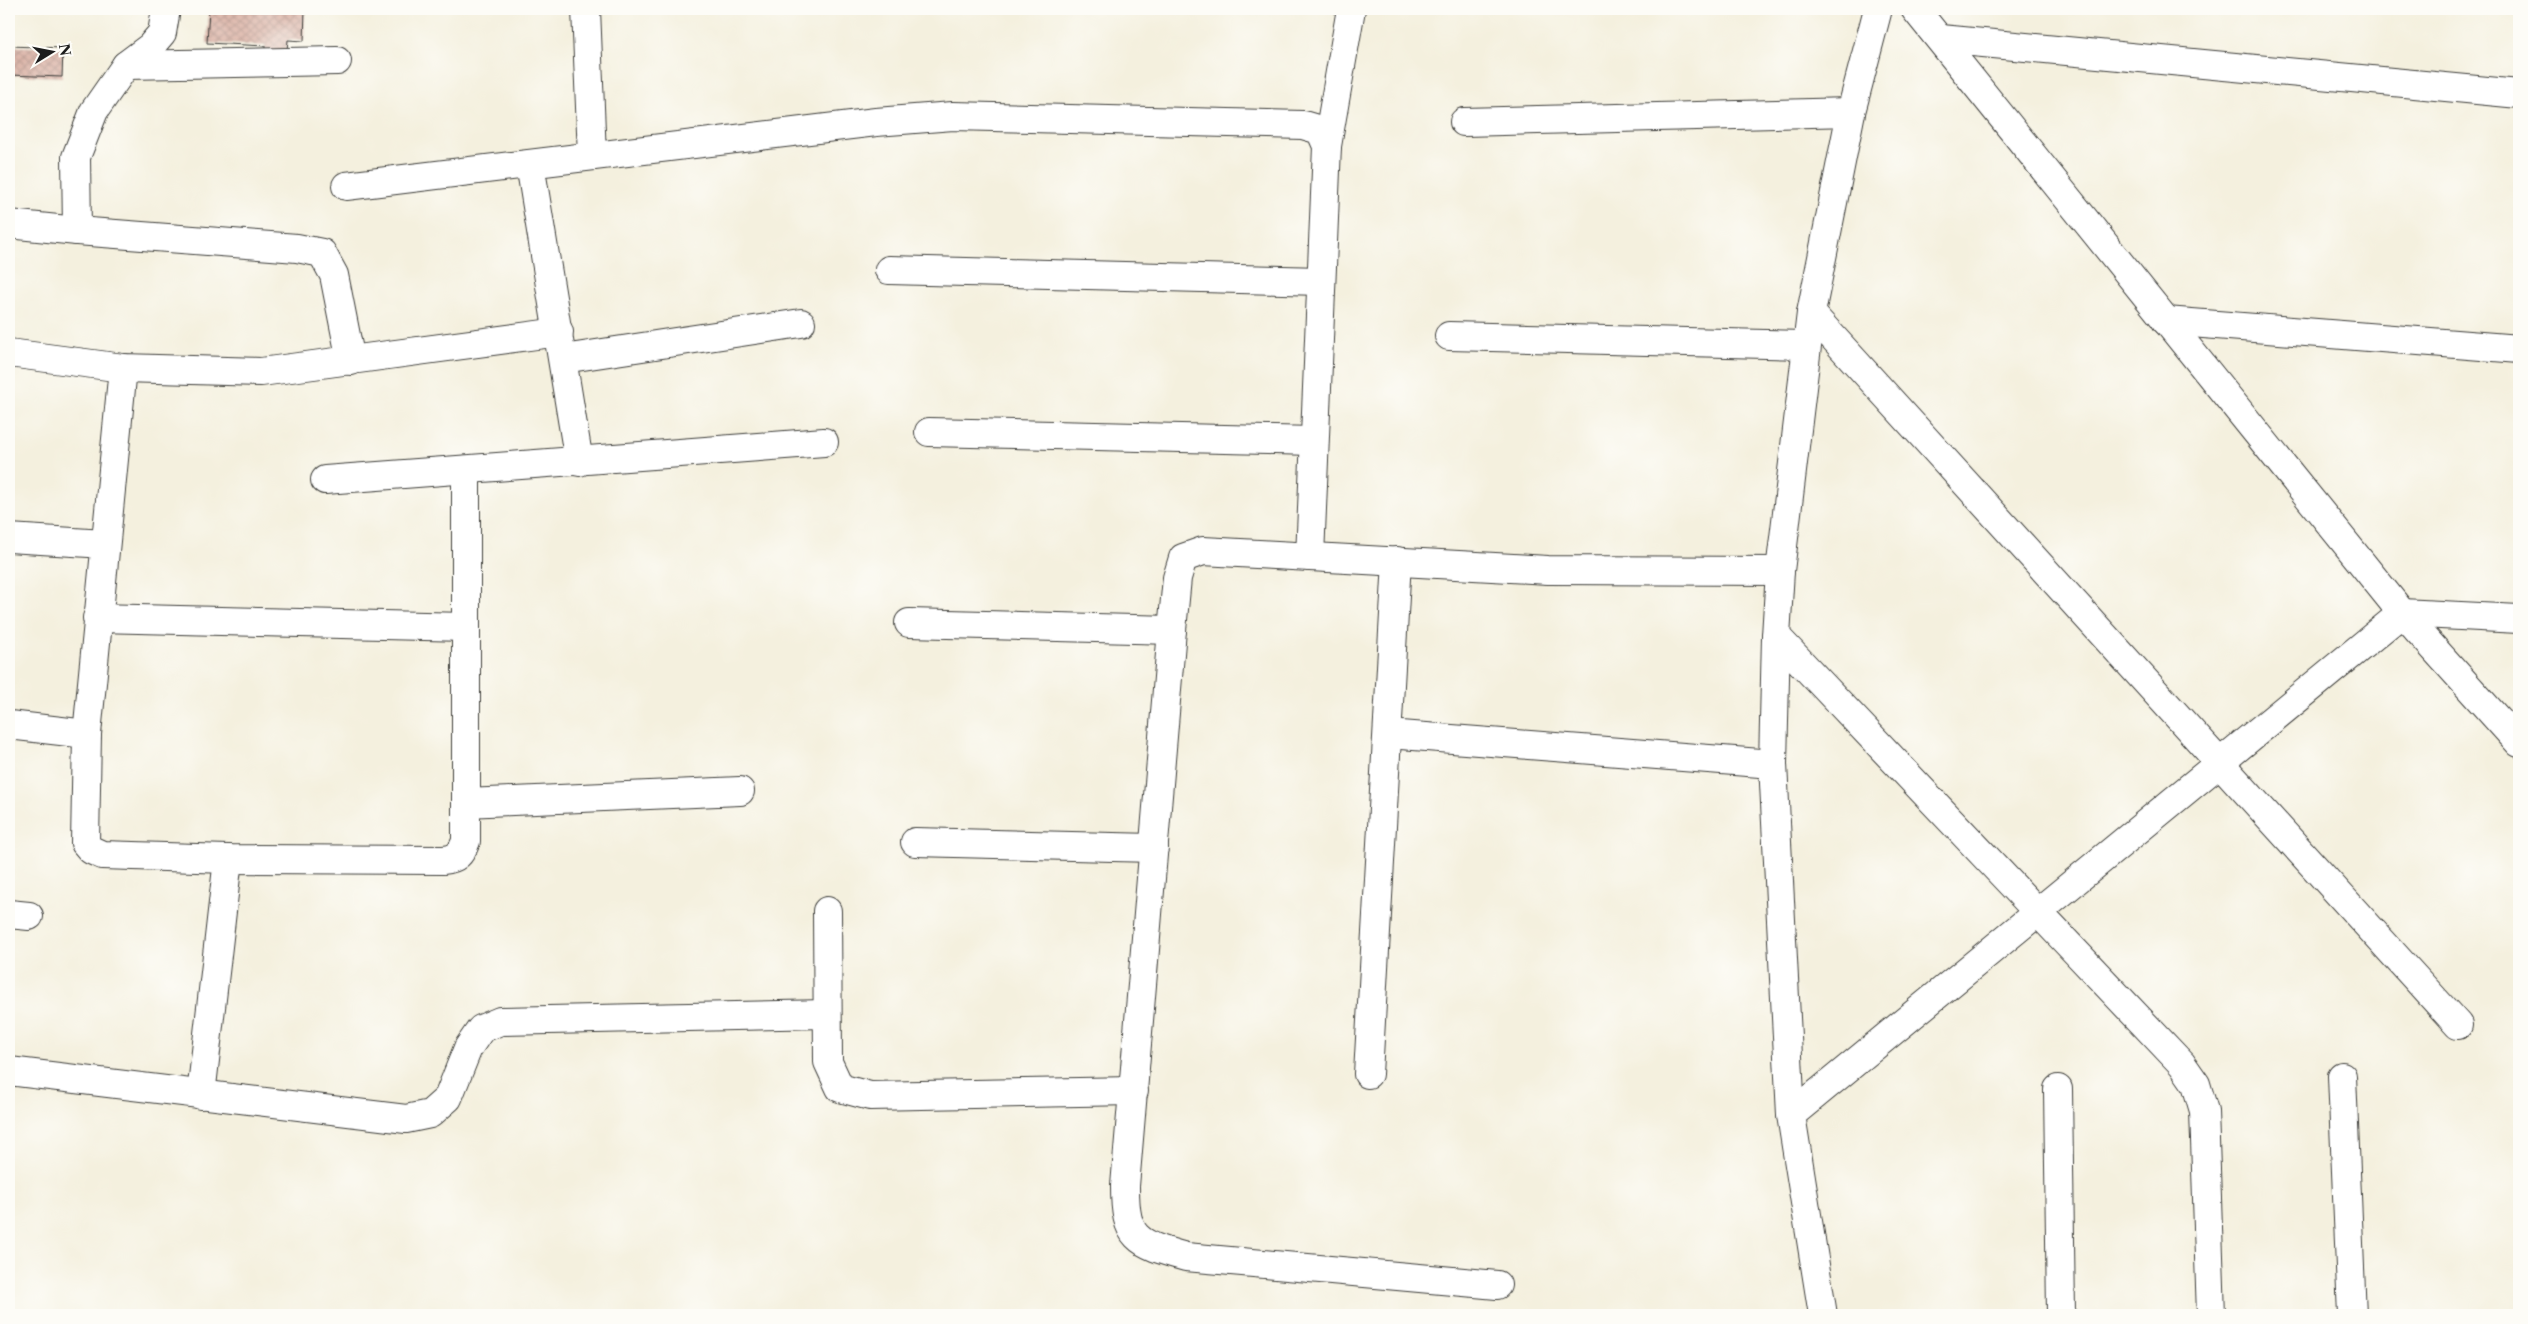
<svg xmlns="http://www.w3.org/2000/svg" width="2528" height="1324" viewBox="0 0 2528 1324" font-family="'Libre Caslon Text',serif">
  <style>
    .building { fill: url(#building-cross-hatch) }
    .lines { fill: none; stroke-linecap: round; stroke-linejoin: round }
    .street-casing { stroke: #3c3c39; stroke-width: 30 }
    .street { stroke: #fff; stroke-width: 28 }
  </style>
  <defs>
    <pattern id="building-cross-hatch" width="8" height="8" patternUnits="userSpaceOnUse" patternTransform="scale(1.25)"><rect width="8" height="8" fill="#d4a496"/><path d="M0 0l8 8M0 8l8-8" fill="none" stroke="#ab857a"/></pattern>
  </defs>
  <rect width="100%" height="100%" fill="#fdfcf7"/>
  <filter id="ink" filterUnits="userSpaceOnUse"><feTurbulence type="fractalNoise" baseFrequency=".02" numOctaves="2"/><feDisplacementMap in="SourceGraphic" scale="10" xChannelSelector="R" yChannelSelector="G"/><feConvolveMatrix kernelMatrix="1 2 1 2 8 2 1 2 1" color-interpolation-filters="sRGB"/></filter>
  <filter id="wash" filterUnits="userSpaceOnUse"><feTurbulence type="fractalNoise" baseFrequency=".0096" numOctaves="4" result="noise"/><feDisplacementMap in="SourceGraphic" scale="20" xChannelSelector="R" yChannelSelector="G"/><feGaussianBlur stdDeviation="1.12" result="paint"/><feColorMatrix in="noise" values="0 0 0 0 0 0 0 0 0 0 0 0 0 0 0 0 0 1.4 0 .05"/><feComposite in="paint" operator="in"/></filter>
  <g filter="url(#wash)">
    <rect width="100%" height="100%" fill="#f4f0de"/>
    <g id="blocks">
      <!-- building -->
      <g class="building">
        <polygon points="209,9 305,9 304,41 288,40 287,50 265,59 265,46 207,43"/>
        <polygon points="9,46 63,48 62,77 9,75"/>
      </g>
    </g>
  </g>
  <g filter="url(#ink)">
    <use href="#blocks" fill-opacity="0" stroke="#3c3c39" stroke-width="1"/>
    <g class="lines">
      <!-- street casing -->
      <g class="street-casing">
        <g id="street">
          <polyline points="586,9 592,156"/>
          <polyline points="1915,9 2402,613 2519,743"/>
          <polyline points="1941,39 2519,94"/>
          <polyline points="126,65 337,61"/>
          <polyline points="1464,122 1851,112"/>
          <polyline points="1327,146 1351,9"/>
          <polyline points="530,164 579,462"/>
          <polyline points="346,186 876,122 953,116 1303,125 1320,130 1327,146 1310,557"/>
          <polyline points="9,224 77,231 297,248 322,253 334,275 351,361"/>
          <polyline points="77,231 76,157 94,111 126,65 150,47 162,33 166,9"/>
          <polyline points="889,270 1321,281"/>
          <polyline points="1811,313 2458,1025"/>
          <polyline points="2166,321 2519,349"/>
          <polyline points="1449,336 1806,345"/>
          <polyline points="9,353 123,368 261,372 559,332"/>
          <polyline points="563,359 801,323"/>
          <path d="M 123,368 L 87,734 L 85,843 L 91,850 L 102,855 L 228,859 L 443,860 C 457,859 461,854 466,841 L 466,470"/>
          <polyline points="929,432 1314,441"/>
          <polyline points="325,480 824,442"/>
          <polyline points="9,538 105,544"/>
          <polyline points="97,618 466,627"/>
          <polyline points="909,623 1172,630"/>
          <polyline points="1776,636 2182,1064 2196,1084 2204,1111 2211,1315"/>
          <polyline points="9,725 87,734"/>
          <polyline points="1388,734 1773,764"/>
          <polyline points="466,803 740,791"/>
          <polyline points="915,842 1154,848"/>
          <polyline points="827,911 828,1062 840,1088 870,1096 1134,1091"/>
          <polyline points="9,914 29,916"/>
          <polyline points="9,1071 406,1119 430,1114 448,1098 468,1048 481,1029 500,1021 827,1014"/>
          <polyline points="1368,1074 1397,561"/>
          <polyline points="2342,1076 2352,1315"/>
          <polyline points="2058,1089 2061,1315"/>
          <polyline points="201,1095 228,859"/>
          <polyline points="1791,1115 2402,613 2519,619"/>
          <path d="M 1497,1285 L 1186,1257 C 1136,1243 1125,1239 1125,1186 L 1172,630 L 1177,578 L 1183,558 L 1203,551 L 1548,570 L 1780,571"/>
          <polyline points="1823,1315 1791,1115 1773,764 1776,636 1780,571 1811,313 1851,112 1878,9"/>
        </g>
      </g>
      <!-- street -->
      <use href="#street" class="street"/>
    </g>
  </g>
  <!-- margin -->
  <rect width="2528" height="1324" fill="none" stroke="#fdfcf7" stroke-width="30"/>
  <!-- north arrow -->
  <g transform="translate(52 52) rotate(80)" stroke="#fdfcf7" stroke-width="4" paint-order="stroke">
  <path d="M0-4L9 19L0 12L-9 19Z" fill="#1c1c1c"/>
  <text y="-8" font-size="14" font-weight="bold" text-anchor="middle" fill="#1c1c1c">N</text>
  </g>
</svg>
